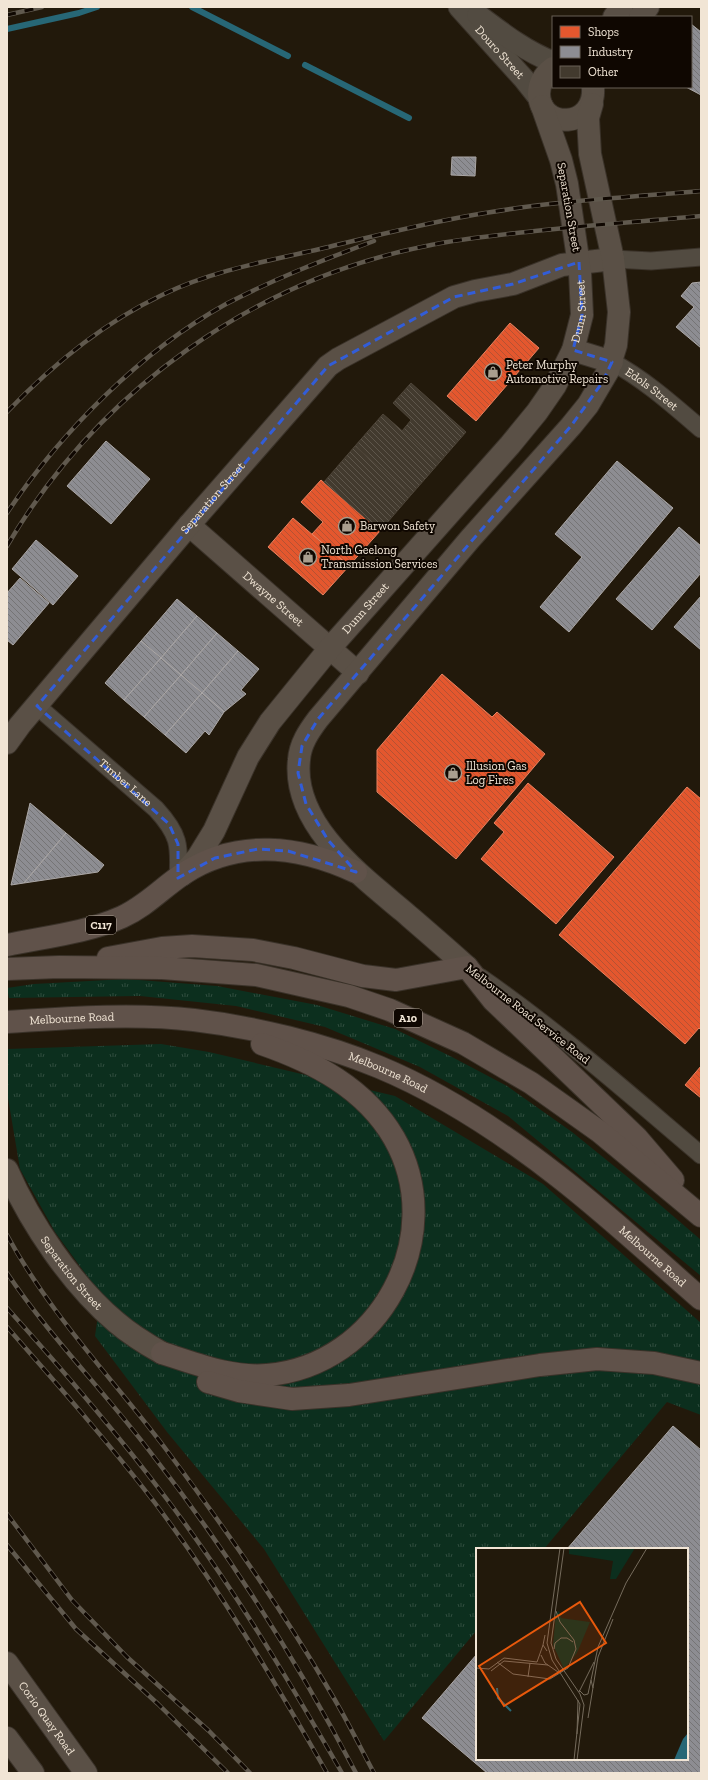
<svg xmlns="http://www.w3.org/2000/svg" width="708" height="1780" viewBox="0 0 708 1780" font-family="'Zilla Slab',serif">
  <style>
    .grass { fill: url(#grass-tufts) }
    .shops { fill: url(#shops-back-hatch); stroke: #e88260 }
    .industry { fill: url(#industry-back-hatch); stroke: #aba7a6 }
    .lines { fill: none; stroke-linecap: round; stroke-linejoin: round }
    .stream { stroke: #276776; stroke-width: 6 }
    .building { fill: url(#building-back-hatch); stroke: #4d4438 }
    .minor-casing { stroke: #3a3229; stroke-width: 19 }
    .tertiary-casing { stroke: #3a3229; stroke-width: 23 }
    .secondary-casing { stroke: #3a3229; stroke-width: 24 }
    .trunk-casing { stroke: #3a3229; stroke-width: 24 }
    .minor { stroke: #524b41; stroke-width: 17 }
    .tertiary { stroke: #524b41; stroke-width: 21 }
    .secondary { stroke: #5a5046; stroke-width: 22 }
    .trunk { stroke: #60524a; stroke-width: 22 }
    .rail-casing { stroke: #60594e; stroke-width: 4.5 }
    .rail { stroke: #0f0701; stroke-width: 3; stroke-dasharray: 9; stroke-linecap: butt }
    .marked { fill: none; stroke: #325dd8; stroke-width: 3; stroke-dasharray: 8 5; stroke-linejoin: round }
    .labels { text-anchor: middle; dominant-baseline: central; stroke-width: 4; stroke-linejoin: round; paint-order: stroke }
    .shield { fill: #0f0701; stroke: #ada295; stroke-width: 1 }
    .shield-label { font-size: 11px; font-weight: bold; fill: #f1e5d5 }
    .street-label { font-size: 12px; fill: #f1e5d5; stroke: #0f0701 }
    .poi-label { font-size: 12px; fill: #f1e5d5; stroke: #0f0701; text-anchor: start }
    .inset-river { fill: none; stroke: #276776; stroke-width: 2 }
    .inset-road { fill: none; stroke: #756b5c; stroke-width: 1 }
    .view { fill: #e8590c; fill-opacity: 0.15; stroke: #e8590c; stroke-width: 2 }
    .inset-edge { fill: none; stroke: #f1e5d5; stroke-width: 2 }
  </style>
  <defs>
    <pattern id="grass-tufts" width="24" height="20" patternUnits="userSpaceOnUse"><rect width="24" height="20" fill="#0c2f1e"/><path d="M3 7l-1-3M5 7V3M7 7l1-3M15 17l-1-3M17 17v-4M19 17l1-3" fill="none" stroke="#304d3e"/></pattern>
    <pattern id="shops-back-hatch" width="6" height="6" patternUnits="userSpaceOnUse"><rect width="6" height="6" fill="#e4572e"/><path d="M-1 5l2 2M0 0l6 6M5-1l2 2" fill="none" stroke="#b55233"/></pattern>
    <pattern id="industry-back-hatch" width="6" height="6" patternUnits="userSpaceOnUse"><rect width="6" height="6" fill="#8d8d92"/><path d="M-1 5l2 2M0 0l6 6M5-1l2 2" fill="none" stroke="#757475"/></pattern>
    <pattern id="building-back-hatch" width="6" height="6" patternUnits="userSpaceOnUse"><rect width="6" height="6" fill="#423a2e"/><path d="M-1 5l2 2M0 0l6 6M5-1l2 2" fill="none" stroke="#5e564b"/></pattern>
  </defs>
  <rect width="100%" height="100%" fill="#22190b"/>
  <!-- grass -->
  <g class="grass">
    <polygon points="126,979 217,986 317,1005 395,1029 452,1057 507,1086 572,1132 630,1179 701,1240 701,1276 508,1116 420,1067 325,1027 236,1006 140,996 9,998 7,988 34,984"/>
    <polygon points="161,1044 209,1052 395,1096 543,1184 701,1323 701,1415 667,1402 544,1549 477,1549 477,1630 384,1741 264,1549 167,1432 95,1336 101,1295 55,1232 20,1169 7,1092 7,1049"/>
  </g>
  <!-- shops -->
  <g class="shops">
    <polygon points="510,323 539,348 476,421 447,396"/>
    <polygon points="321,480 380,531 349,566 312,534 323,522 301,502"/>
    <polygon points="293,518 349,566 323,595 268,547"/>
    <polygon points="442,674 492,717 497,712 545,754 456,859 377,792 377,750"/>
    <polygon points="528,783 614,857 556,924 481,859 504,832 494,823"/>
    <polygon points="687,787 701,799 701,1030 699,1028 685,1044 559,935"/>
    <polygon points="701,1066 701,1098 685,1085"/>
  </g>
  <!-- industry -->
  <g class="industry">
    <polygon points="691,24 701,32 701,95 686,87 691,87"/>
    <polygon points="452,157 476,157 475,176 451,175"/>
    <polygon points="701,282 701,348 676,327 694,307 681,296 692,283"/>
    <polygon points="106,441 150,479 111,524 67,486"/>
    <polygon points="617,461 673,508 569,632 540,607 582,557 555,534"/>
    <polygon points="679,527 701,546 701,573 652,630 616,599"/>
    <polygon points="36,540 78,576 53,605 12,569"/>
    <polygon points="20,578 49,603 13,645 7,640 7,593"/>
    <polygon points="701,596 701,650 674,627"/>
    <polygon points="177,599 197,616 161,658 141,641"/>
    <polygon points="197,616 217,633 181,675 161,658"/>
    <polygon points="217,633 238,651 202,693 181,675"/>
    <polygon points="141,641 161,658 124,700 105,683"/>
    <polygon points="238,651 259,669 241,690 246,694 224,712 202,693"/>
    <polygon points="161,658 181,675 144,717 124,700"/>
    <polygon points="181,675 202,693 165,735 144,717"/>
    <polygon points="202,693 224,712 209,735 205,731 186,753 165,735"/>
    <polygon points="30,803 66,833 24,883 11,885"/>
    <polygon points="66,833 104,865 98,872 24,883"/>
    <polygon points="673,1426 701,1450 701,1773 487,1773 422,1718 477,1654 477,1759 687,1759 687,1549 567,1549"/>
  </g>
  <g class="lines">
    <!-- stream -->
    <g class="stream">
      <polyline points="192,7 288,56"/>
      <polyline points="7,29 79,13 97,7"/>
      <polyline points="305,65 409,118"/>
    </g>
  </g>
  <!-- building -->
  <g class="building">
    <polygon points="411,383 466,432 439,463 402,431 411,420 393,403"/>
    <polygon points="383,414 439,463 411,495 355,446"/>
    <polygon points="355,446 411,495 380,531 324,482"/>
  </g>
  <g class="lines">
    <!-- minor casing -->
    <g class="minor-casing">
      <g id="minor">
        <polyline points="613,259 651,261 701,257"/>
        <path id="s1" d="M 612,362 C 644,379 673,405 701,429"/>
        <path id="s2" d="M 37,706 L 156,809 C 179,834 180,845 178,878"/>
        <path d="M 480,977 C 558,1031 629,1094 701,1155"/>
      </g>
    </g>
    <!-- tertiary casing -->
    <g class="tertiary-casing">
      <g id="tertiary">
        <path id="s3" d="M 459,7 L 524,79 L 539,98"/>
        <path d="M 478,15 C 502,33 525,51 553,62"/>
      </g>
    </g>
    <!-- secondary casing -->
    <g class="secondary-casing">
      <g id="secondary">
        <polyline points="614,17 622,7"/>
        <polyline points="640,17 648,7"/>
        <path d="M 553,68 C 544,75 539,83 539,94 C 540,130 596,129 593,87"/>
        <polyline points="573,350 612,362"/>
        <path id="s4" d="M 189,525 L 358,673"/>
        <path id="s5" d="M 7,743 L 20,725 L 189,525 L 328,366 L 338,359 L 454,297 L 475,291 L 513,284 L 562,265 L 613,259"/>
        <path id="s6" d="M 182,875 L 198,857 L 214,831 L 248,757 L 270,722 L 330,648 L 510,445 L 537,412 L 555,386 L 573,350 L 582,315 L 580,272 L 567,184 L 561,160 L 542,106"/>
        <path d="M 467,967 C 446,948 425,930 403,911 C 360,875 292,824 299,760 C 300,744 309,731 318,719 L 470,539 L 571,426 L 588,405 L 608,371 L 616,345 L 619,312 L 613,259 L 590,154 L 588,118 L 592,104"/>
        <path id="s7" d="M 7,1170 C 30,1223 72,1285 116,1322 C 130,1334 146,1344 162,1353"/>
        <path id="s8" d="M 7,1663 L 86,1773"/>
        <polyline points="7,1738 33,1773"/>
      </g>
    </g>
    <!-- trunk casing -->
    <g class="trunk-casing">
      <g id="trunk">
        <path d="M 7,945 C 45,937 86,933 122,917 C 146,906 162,888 183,874 C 238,838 300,846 356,872"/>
        <polyline points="108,958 162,948 192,946 253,950 294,958 363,976 396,980 467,967 493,1000 637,1138 673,1180"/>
        <polyline points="7,969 59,967 162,968 256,975 349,996 390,1010 463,1043 531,1083 600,1132 701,1216"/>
        <path id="s9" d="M 7,1022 C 67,1018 134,1013 194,1020 C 254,1027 324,1044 379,1067 C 444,1094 504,1134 559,1177 C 608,1215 654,1258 701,1299"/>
        <path d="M 162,1353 C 197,1364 230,1378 267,1375 C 379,1366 450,1236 394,1138 C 365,1088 314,1062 262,1044"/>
        <polyline points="208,1382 239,1391 292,1399 349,1395 540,1365 597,1359 654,1363 701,1373"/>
      </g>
    </g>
    <!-- minor -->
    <use href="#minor" class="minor"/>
    <!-- tertiary -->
    <use href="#tertiary" class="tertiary"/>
    <!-- secondary -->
    <use href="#secondary" class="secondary"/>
    <!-- trunk -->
    <use href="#trunk" class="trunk"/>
    <!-- rail casing -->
    <g class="rail-casing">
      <g id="rail">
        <polyline points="7,15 42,7"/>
        <path d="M 7,412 C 52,365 103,323 162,295 C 211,271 267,261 320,249 C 374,236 429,222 485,213 C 556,201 629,197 701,191"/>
        <path d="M 7,513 C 60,433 141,351 226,304 C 274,279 323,260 374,241"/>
        <path d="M 7,546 C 98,391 254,279 431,245 C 465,238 500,235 535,231 C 590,225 646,221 701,216"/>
        <path d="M 7,1235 C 49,1313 112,1378 165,1448 C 225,1528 282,1609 332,1695 C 347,1720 360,1747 374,1773"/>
        <path d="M 7,1273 C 50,1337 105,1392 151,1453 C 229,1553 297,1661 356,1773"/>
        <path d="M 7,1308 C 63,1370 116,1432 166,1498 C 232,1585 288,1679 342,1773"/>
        <path d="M 7,1327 C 58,1385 108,1442 155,1503 C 219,1588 274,1680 327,1773"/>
        <polyline points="7,1514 72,1600 127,1657 209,1731 250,1773"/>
        <polyline points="7,1545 76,1629 158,1704 228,1773"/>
      </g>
    </g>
    <!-- rail -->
    <use href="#rail" class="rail"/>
  </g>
  <!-- marked area -->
  <path class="marked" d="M 579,262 L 582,315 L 573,350 L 612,362 L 602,383 L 571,426 L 318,719 L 302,746 L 298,773 L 306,804 L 328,840 L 356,872 L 288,851 L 258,849 L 215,858 L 178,878 L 178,844 L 169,824 L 37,706 L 328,366 L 454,297 L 513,284 Z"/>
  <!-- icons -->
  <defs>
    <g id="shop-ring" transform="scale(0.9)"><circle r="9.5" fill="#0f0701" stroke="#a99e8e" stroke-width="1.5"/><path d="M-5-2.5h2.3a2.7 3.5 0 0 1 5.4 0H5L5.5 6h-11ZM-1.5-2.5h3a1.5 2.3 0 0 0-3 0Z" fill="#a99e8e"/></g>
  </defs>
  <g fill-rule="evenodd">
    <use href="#shop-ring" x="493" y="372"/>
    <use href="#shop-ring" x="347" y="526"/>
    <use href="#shop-ring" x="308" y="557"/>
    <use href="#shop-ring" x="453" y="773"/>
  </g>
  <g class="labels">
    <!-- shield labels -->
    <g class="shield">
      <rect x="86" y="916" width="30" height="18" rx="3"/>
      <rect x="394" y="1009" width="28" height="18" rx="3"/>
    </g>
    <g class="shield-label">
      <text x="101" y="925">C117</text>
      <text x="408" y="1018">A10</text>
    </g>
    <!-- street labels -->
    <g class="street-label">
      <text stroke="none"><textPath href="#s3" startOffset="61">Douro Street</textPath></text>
      <text transform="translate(569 207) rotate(80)">Separation Street</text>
      <text stroke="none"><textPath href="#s6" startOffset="698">Dunn Street</textPath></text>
      <text stroke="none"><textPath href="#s1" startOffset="48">Edols Street</textPath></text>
      <text stroke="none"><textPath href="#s5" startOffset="320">Separation Street</textPath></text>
      <text stroke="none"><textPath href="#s4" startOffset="112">Dwayne Street</textPath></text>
      <text stroke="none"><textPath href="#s6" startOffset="326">Dunn Street</textPath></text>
      <text stroke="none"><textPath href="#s2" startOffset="117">Timber Lane</textPath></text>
      <text transform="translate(528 1014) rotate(38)">Melbourne Road Service Road</text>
      <text stroke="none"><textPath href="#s9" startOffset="65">Melbourne Road</textPath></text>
      <text stroke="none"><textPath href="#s9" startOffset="389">Melbourne Road</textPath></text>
      <text stroke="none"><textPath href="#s9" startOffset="713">Melbourne Road</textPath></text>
      <text stroke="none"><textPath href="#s7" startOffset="122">Separation Street</textPath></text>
      <text stroke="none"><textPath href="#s8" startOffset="68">Corio Quay Road</textPath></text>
    </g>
    <!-- poi labels -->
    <g class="poi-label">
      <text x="506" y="365">Peter Murphy<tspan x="506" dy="14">Automotive Repairs</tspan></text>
      <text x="360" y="526">Barwon Safety</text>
      <text x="321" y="550">North Geelong<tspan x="321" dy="14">Transmission Services</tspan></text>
      <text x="466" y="766">Illusion Gas<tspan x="466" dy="14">Log Fires</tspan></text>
    </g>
  </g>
  <!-- overview -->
  <g transform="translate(476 1548)">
    <rect width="212" height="212" fill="#22190b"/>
    <path d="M 93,0 L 159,0 L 140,31 L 134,31 L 137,13 L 93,6 ZM 83,63 L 85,70 L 114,74 L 101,105 L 88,121 L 77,97 L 80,65 Z" fill="#0c2f1e"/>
    <path d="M 212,185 L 212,212 L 198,212 L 207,191 Z" fill="#276776"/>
    <path class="inset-river" d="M 21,140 L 22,150 L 35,163"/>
    <path class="inset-road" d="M 84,0 L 71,95 L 76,112 L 104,156 L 98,212M 88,0 L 75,95 L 80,111 L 104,146 L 108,157 L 101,212M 80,63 L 84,74 L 98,92 L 100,101M 69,87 L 67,97 L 71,103M 78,101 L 79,95 L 85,90 L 91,90 L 97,94M 65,107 L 69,115 L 82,124M 21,114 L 37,126 L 74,131 L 92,120 L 100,101M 0,120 L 13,121M 13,121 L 28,110 L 61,114 L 67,97M 15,123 L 28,113 L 72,117M 52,129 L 54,115M 117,140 L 115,132 L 122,99 L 150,35 L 171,0M 103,142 L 108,147 L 112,146 L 115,132M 103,144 L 118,114M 112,170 L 122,109 L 137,71M 101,186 L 102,152"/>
    <path class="view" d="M 104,54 L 130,95 L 28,158 L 3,118 Z"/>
    <rect width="212" height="212" class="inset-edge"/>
  </g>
  <!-- border -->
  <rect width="708" height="1780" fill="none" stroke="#f1e5d5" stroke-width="16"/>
  <!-- legend -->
  <rect x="552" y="16" width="140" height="72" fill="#0f0701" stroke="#696056"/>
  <rect x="560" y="26" width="20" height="12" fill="#e4572e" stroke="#696056"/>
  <text x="588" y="36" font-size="12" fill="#f1e5d5">Shops</text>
  <rect x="560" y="46" width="20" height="12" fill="#8d8d92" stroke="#696056"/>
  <text x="588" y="56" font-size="12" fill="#f1e5d5">Industry</text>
  <rect x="560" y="66" width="20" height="12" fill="#423a2e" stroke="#696056"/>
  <text x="588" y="76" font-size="12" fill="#f1e5d5">Other</text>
</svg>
